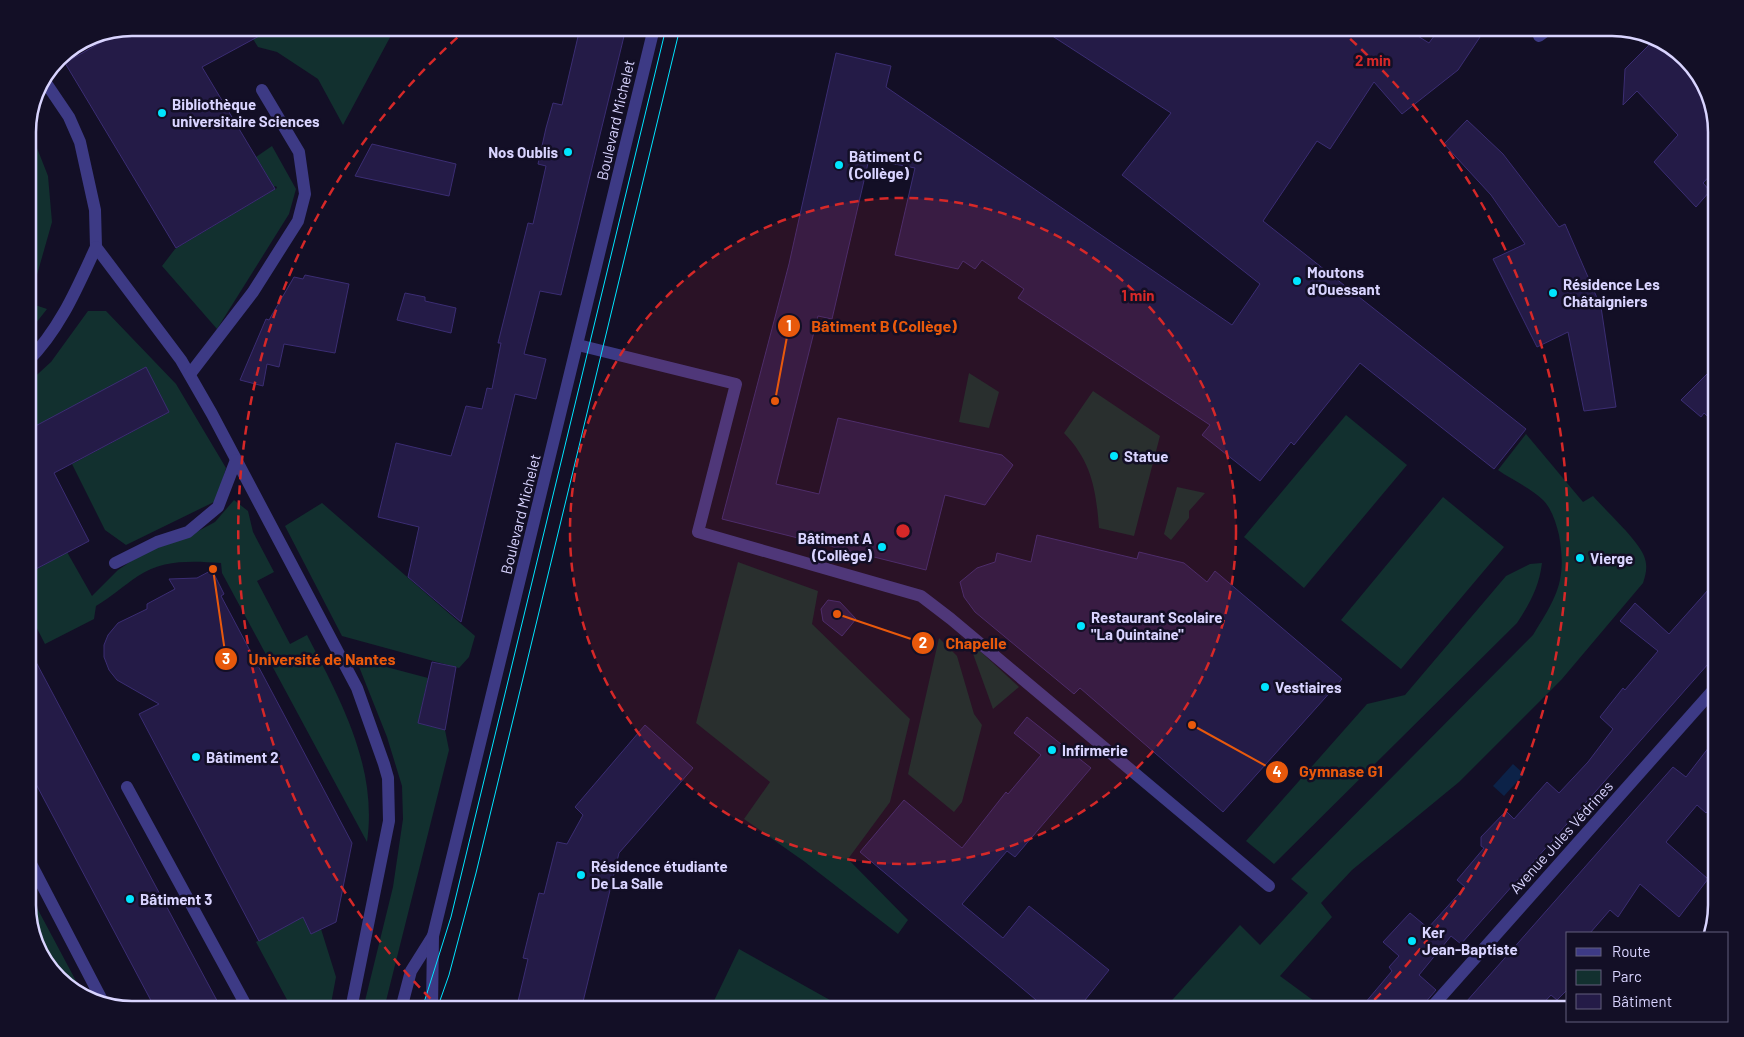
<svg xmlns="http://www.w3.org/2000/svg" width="1744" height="1037" viewBox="0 0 1744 1037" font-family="Barlow,sans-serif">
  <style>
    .green { fill: #12302f }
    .water { fill: #0c2248 }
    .building { fill: #241b47; stroke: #3b2d73 }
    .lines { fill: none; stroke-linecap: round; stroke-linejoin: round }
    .minor { stroke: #3d3a85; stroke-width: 12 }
    .tram { stroke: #00e5ff; stroke-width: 1 }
    .ring { fill: none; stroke: #d62828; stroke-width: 2.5; stroke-dasharray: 9 6 }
    .poi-dot { fill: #00e5ff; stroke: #130f26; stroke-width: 2 }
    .labels { text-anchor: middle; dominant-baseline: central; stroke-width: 5; stroke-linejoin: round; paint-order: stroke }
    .poi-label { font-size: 15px; font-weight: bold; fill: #d9d4ff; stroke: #130f26; text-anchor: start }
    .street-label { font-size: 15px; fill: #d9d4ff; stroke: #130f26 }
    .rim { fill: none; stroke: #d9d4ff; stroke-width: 2.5 }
    .centre { fill: #d62828; stroke: #130f26; stroke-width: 2.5 }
    .ring-label { font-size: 15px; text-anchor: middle; font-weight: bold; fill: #d62828; stroke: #130f26; stroke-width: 5; stroke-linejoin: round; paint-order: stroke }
    .leader { fill: none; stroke: #e8590c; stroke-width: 2 }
    .callout-dot { fill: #e8590c; stroke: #130f26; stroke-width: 2 }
    .mark-label { font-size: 15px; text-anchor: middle; font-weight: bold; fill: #fff }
    .callout-label { font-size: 16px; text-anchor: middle; font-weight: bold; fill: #e8590c; stroke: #130f26; stroke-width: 5; stroke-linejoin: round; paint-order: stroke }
  </style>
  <rect width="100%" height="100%" fill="#130f26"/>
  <!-- green -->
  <g class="green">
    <polygon points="246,28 395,28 343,125 318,79 277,52 258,47"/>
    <polygon points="107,33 57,62 56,61 93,35"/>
    <polygon points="28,125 48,176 52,222 29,303 47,309 28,333"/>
    <polygon points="272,146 296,189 289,214 217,329 162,266 175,249 277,188 276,186 274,187 256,157"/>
    <polygon points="88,311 106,311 176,384 226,468 216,501 126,545 105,530 72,464 169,412 146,368 29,430 28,428 28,383 51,362"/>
    <polygon points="969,373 999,392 989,428 959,422"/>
    <path d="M 1093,391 L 1160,436 L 1134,536 L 1099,528 C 1096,490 1092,462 1064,433 Z"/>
    <polygon points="1346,415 1407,465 1304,588 1244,537"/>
    <path d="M 1526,434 L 1583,502 L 1593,496 C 1605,510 1638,540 1644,556 C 1648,566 1646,574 1643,583 L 1562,679 L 1459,782 L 1352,870 L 1321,903 L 1332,917 L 1280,976 L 1325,1009 L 1164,1009 L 1240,925 L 1260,945 L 1308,893 L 1291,879 L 1533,635 C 1557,596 1567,581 1559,535 C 1556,523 1552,509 1543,500 C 1531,488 1512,480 1498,470 Z"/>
    <polygon points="1177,487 1205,493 1189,511 1189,518 1171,540 1164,534"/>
    <polygon points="1443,497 1504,547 1401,669 1341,620"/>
    <path d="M 234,500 L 248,511 L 253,532 L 274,572 L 257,581 L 290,644 L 307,635 C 340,699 378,767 367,842 L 222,573 L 221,563 C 193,561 163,559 138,576 C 123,586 111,597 96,606 L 94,619 L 45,644 L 28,611 L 28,574 L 67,552 L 92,596 L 118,570 L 149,549 L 191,535 L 215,522 Z"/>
    <polygon points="322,503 475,636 469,657 459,668 342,636 285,526"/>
    <polygon points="738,562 818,591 812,624 910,719 890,802 848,859 908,920 898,934 805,862 744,819 770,782 696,723"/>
    <path d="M 1542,563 C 1539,587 1530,603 1517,623 L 1274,864 L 1246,841 L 1367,704 L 1405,695 L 1506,576 L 1530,564 Z"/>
    <polygon points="939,638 957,656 974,714 982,725 962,802 954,812 908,774"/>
    <polygon points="968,640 1019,687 993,709"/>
    <polygon points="356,659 428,678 418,723 445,730 449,750 384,1009 363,1009 393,887 403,819 402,786 387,737"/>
    <polygon points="28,891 84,996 80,995 42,957 28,911"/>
    <polygon points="303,917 311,934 321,929 336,977 330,1009 292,1009 256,942"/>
    <polygon points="739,949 846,1009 710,1009"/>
  </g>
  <!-- water -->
  <polygon class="water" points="1513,764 1524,774 1504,796 1493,786"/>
  <!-- building -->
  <g class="building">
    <polygon points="133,28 274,28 202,67 275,189 176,248 65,63 124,29"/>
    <polygon points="580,28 626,28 561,295 540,291 524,354 546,359 536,399 515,394 461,622 408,577 419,527 378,517 396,443 451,456 466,406 482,409 487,388 492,389 501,343 498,343 528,223 533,224 546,166 538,164 546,128 553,103 562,105"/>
    <polygon points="1040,28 1405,28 1429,43 1440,28 1486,28 1458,70 1402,114 1374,82 1330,149 1317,141 1263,221 1526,429 1494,469 1360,363 1294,445 1291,442 1260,481 1202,435 1210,425 1018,298 1024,289 982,260 975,269 963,261 958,269 895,255 915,168 869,159 832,319 818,316 776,484 819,494 838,418 1002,455 1013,465 985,505 945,495 926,570 722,519 789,264 836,53 891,66 886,87 1232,325 1260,284 1122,175 1171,113"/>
    <polygon points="1655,39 1664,42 1702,80 1716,126 1716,169 1703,183 1710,191 1696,207 1654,162 1678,135 1637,91 1623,105 1625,69"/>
    <polygon points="1467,120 1503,154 1559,227 1565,224 1601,307 1616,407 1584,411 1568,332 1537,347 1493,259 1525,244 1491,195 1444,144"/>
    <polygon points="372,144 456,164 449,196 355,176"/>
    <polygon points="305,275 349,284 335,353 284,344 279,367 267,364 263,386 240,380 266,319 269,320 294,277 303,279"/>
    <polygon points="405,293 425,297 425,301 456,308 451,333 397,320"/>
    <polygon points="1716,365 1716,424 1704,413 1701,417 1681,400"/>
    <polygon points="146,367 169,412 54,473 89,541 34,570 28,557 28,430"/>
    <polygon points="1037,535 1137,559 1139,552 1184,563 1207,582 1215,571 1342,679 1223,812 1080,688 1074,694 975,612 964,597 960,582 977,568 995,562 997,553 1031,562"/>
    <polygon points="212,570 224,594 221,596 352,843 336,922 311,934 303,917 259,941 139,714 159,704 117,680 109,670 104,657 104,645 108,635 118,623 147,609 147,604 175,589 169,579 197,578"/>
    <polygon points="1716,581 1716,655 1461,944 1451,936 1419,975 1436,990 1424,1004 1422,1010 1359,1010 1392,971 1389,967 1399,956 1383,942 1410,913 1428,928 1465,887 1457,880 1484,848 1481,846 1481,837 1506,811 1514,819 1547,782 1559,793 1588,762 1613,729 1600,717 1623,688 1625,690 1658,651 1620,621 1635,603 1669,634"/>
    <polygon points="828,600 840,602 856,619 842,636 823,621 821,609"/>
    <polygon points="28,647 103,788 222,1010 156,1010 28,769"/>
    <polygon points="432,662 456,667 445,730 418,723"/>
    <polygon points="1027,717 1091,768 1015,857 1007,851 962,904 1003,938 1029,906 1109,970 1077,1010 1048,1010 860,852 904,800 962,848 1006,792 1008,794 1041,755 1014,733"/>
    <polygon points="645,725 693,768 619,853 581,1010 516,1010 528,959 523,958 539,893 544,894 557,842 567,844 583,815 575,807"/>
    <polygon points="1716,738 1716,802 1706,813 1697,805 1666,842 1708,879 1679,917 1640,884 1618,917 1610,910 1590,933 1568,933 1568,989 1557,1000 1551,995 1537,1010 1459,1010 1673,767 1686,777"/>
    <polygon points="1448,1001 1458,1010 1440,1010"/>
  </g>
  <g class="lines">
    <!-- minor -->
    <g class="minor">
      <polyline points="1539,36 1550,28"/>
      <polyline points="44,80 69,117 80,142 95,210 96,247 181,360 212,414 357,688 384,764 388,778 389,821 351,1009"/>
      <polyline points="578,345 736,384 698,532 921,596 951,619 1269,886"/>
      <path d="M 28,361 C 60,329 77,288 96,247"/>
      <polyline points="190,374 253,292 298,221 305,194 299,152 262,90"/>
      <polyline points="115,563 157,542 188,532 218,507 236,460"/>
      <polyline points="127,787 248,1009"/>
      <polyline points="28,858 103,1002"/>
      <polyline points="401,1009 411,971 433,936"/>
      <polyline points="432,1009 433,936 654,28"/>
      <polyline points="1430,1009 1716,687"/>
    </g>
    <!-- tram -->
    <g class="tram">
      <polyline points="422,1009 451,917 666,28"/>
      <polyline points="437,1009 449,975 476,873 680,28"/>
    </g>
  </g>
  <!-- distance rings -->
  <circle cx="903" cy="531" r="333" fill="#d62828" fill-opacity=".12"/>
  <g class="ring">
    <circle cx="903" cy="531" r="333"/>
    <path d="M441 1009A665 665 0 0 1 467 29M1339 29A665 665 0 0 1 1365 1009"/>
  </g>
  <!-- markers -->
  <g class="poi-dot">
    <circle cx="162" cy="113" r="5"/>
    <circle cx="568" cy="152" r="5"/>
    <circle cx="839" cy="165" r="5"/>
    <circle cx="1297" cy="281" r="5"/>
    <circle cx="1553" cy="293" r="5"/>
    <circle cx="1114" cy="456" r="5"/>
    <circle cx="882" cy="547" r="5"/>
    <circle cx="1580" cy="558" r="5"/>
    <circle cx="1081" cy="626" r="5"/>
    <circle cx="1265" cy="687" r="5"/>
    <circle cx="1052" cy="750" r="5"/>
    <circle cx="196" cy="757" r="5"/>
    <circle cx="581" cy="875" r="5"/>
    <circle cx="130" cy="899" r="5"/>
    <circle cx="1412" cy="941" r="5"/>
  </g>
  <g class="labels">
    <!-- poi labels -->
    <g class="poi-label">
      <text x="172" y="104">Bibliothèque<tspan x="172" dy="17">universitaire Sciences</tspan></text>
      <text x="558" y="152" text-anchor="end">Nos Oublis</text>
      <text x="849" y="156">Bâtiment C<tspan x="849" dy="17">(Collège)</tspan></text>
      <text x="1307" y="272">Moutons<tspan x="1307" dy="17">d'Ouessant</tspan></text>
      <text x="1563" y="284">Résidence Les<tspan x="1563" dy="17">Châtaigniers</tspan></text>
      <text x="1124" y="456">Statue</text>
      <text x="872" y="538" text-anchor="end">Bâtiment A<tspan x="872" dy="17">(Collège)</tspan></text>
      <text x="1590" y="558">Vierge</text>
      <text x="1091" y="617">Restaurant Scolaire<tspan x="1091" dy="17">"La Quintaine"</tspan></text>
      <text x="1275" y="687">Vestiaires</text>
      <text x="1062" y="750">Infirmerie</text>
      <text x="206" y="757">Bâtiment 2</text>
      <text x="591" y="866">Résidence étudiante<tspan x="591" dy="17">De La Salle</tspan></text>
      <text x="140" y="899">Bâtiment 3</text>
      <text x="1422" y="932">Ker<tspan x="1422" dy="17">Jean-Baptiste</tspan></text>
    </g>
    <!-- street labels -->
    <g class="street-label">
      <text transform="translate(615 120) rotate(-77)">Boulevard Michelet</text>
      <text transform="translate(520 514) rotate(-76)">Boulevard Michelet</text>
      <text transform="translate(1561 837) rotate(-48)">Avenue Jules Védrines</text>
    </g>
  </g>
  <!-- crop -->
  <path d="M0 0H1744V1037H0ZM132 36H1612A96 96 0 0 1 1708 132V905A96 96 0 0 1 1612 1001H132A96 96 0 0 1 36 905V132A96 96 0 0 1 132 36Z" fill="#130f26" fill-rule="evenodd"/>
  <path class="rim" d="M132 36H1612A96 96 0 0 1 1708 132V905A96 96 0 0 1 1612 1001H132A96 96 0 0 1 36 905V132A96 96 0 0 1 132 36Z"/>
  <circle cx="903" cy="531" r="8" class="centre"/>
  <g class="ring-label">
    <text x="1373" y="66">2 min</text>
    <text x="1138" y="301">1 min</text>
  </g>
  <!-- callouts -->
  <path class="leader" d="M775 401L789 326M837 614L923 643M213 569L226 659M1192 725L1277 772"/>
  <g class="callout-dot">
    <circle cx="775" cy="401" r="5"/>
    <circle cx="837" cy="614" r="5"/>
    <circle cx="213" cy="569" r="5"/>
    <circle cx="1192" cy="725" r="5"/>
    <circle cx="789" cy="326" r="12"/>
    <circle cx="923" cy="643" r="12"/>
    <circle cx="226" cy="659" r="12"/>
    <circle cx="1277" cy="772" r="12"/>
  </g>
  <g class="mark-label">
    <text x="789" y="331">1</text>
    <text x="923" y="648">2</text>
    <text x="226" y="664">3</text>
    <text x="1277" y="777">4</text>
  </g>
  <g class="callout-label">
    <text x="884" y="332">Bâtiment B (Collège)</text>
    <text x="976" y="649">Chapelle</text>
    <text x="322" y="665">Université de Nantes</text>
    <text x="1341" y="777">Gymnase G1</text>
  </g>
  <!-- legend -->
  <rect x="1566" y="932" width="162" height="90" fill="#130f26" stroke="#625e7d"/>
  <rect x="1576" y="948" width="25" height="8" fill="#3d3a85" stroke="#625e7d"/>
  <text x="1612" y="957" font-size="15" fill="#d9d4ff">Route</text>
  <rect x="1576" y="970" width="25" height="15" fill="#12302f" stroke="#625e7d"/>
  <text x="1612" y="982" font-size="15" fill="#d9d4ff">Parc</text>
  <rect x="1576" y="994" width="25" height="15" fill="#241b47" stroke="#625e7d"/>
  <text x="1612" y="1007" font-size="15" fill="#d9d4ff">Bâtiment</text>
</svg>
